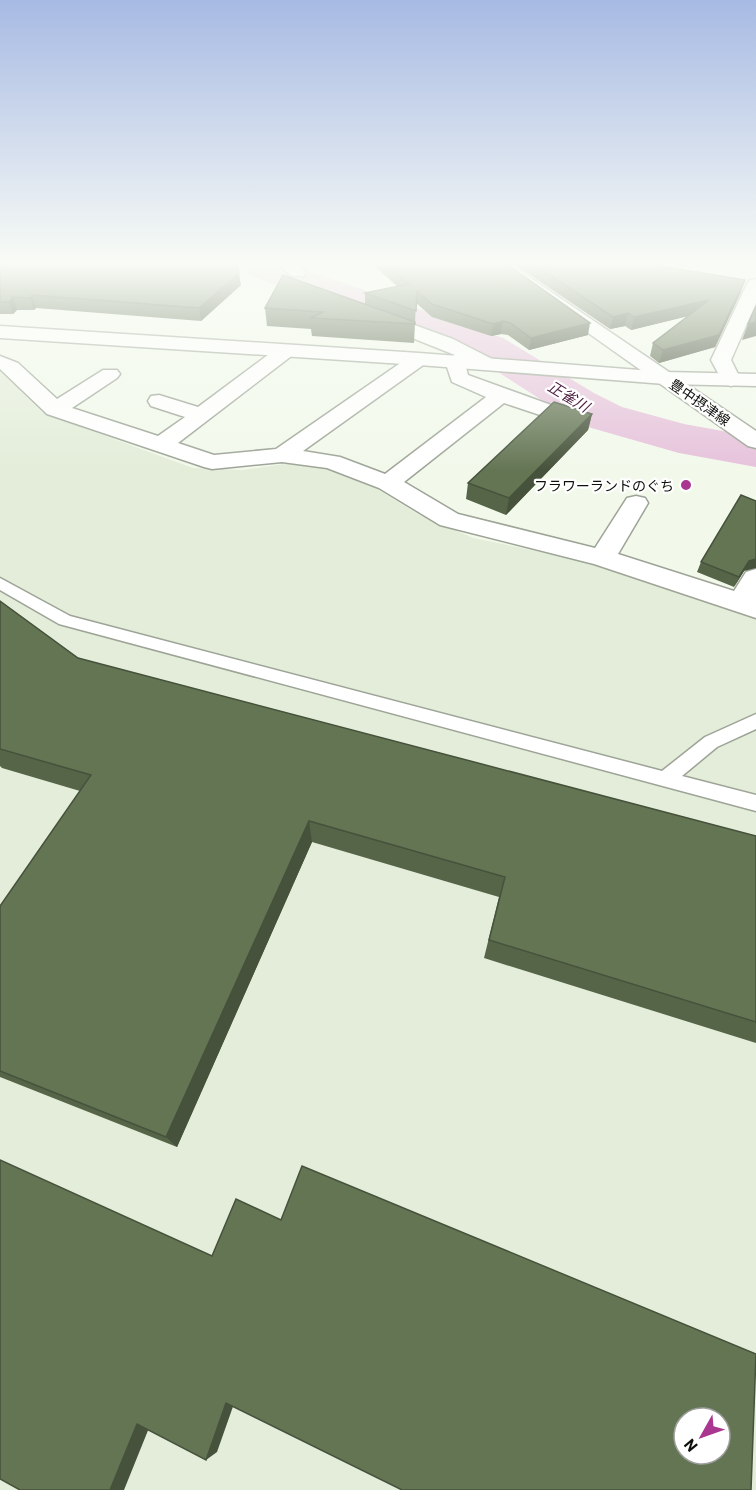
<svg xmlns="http://www.w3.org/2000/svg" width="756" height="1490" viewBox="0 0 756 1490" font-family="Barlow,'Noto Sans JP',sans-serif">
  <style>
    .built { fill: #e3edd9; fill-rule: evenodd }
    .lines { fill: none; stroke-linecap: round; stroke-linejoin: round }
    .river { fill: #e6c2db; fill-rule: evenodd }
    .service-casing { stroke: #9da497; stroke-width: 3 }
    .minor-casing { stroke: #9da497; stroke-width: 3 }
    .tertiary-casing { stroke: #9da497; stroke-width: 3 }
    .secondary-casing { stroke: #9da497; stroke-width: 3 }
    .service { fill: #fff; fill-rule: evenodd }
    .minor { fill: #fff; fill-rule: evenodd }
    .tertiary { fill: #fff; fill-rule: evenodd }
    .secondary { fill: #fff; fill-rule: evenodd }
    .wall { fill: #566548 }
    .shaded-wall { fill: #46523b }
    .building { fill: #647554; stroke: #46523b; stroke-width: 1.5; fill-rule: evenodd }
    .poi-dot { fill: #a93691; stroke: #fff; stroke-width: 2 }
    .labels { text-anchor: middle; dominant-baseline: central; stroke-width: 4.5; stroke-linejoin: round; paint-order: stroke }
    .far-street-label { font-size: 14px; fill: #0d100b; stroke: #fff }
    .far-poi-label { font-size: 14px; fill: #0d100b; stroke: #fff; text-anchor: end }
    .far-water-label { font-size: 15px; font-style: italic; fill: #4d2042; stroke: #fff }
  </style>
  <rect width="100%" height="100%" fill="#f2f9eb"/>
  <!-- built -->
  <path class="built" d="M 0,371 L 43,413 L 193,468 L 243,470 L 291,463 L 323,468 L 375,488 L 418,514 L 473,538 L 595,563 L 756,618 L 756,1490 L 0,1490 ZM 684,1418 L 720,1418 L 720,1454 L 684,1454 Z"/>
  <g class="lines">
    <!-- river -->
    <polygon class="river" points="241,262 283,262 503,338 594,393 622,407 684,424 756,437 756,467 679,453 588,427 562,413 473,356 251,276"/>
    <!-- service casing -->
    <g class="service-casing">
      <polygon id="service" points="0,578 70,616 662,771 705,737 756,714 756,729 717,747 682,776 756,795 756,811 59,624 0,590"/>
    </g>
    <!-- minor casing -->
    <g class="minor-casing">
      <g id="minor">
        <polygon points="274,262 294,262 306,272 304,276 292,276"/>
        <polygon points="756,279 756,303 731,360 741,380 738,384 731,386 724,384 711,360 747,284 750,280"/>
        <polygon points="373,310 453,339 494,360 497,364 494,368 480,368 464,360 468,375 551,405 554,410 551,415 543,416 504,403 404,482 458,514 595,548 627,498 636,496 645,498 648,503 618,554 734,591 746,572 756,569 756,618 594,564 440,525 379,488 327,468 282,462 212,469 204,467 47,414 0,369 0,356 18,363 57,399 103,370 117,370 120,374 117,378 72,408 158,436 185,417 151,406 148,401 151,396 159,395 198,407 280,346 294,346 297,350 294,354 178,443 214,455 276,449 412,355 426,355 429,359 426,363 303,451 340,457 385,474 486,397 452,382 445,361 448,357 455,355 367,320 364,316 367,312"/>
      </g>
    </g>
    <!-- tertiary casing -->
    <g class="tertiary-casing">
      <polygon id="tertiary" points="0,326 419,353 665,372 756,374 756,386 665,384 419,365 0,338"/>
    </g>
    <!-- secondary casing -->
    <g class="secondary-casing">
      <polygon id="secondary" points="488,262 507,262 756,431 756,448 748,446"/>
    </g>
    <!-- service -->
    <use href="#service" class="service"/>
    <!-- minor -->
    <use href="#minor" class="minor"/>
    <!-- tertiary -->
    <use href="#tertiary" class="tertiary"/>
    <!-- secondary -->
    <use href="#secondary" class="secondary"/>
  </g>
  <!-- wall -->
  <g class="wall">
    <polygon points="0,262 241,285 201,321 36,308 34,310 17,310 13,314 0,314"/>
    <polygon points="370,262 504,262 588,335 529,350 508,335 501,334 491,336 432,317 416,303 414,343 312,336 311,329 267,326 265,308 365,305 365,293 398,287"/>
    <polygon points="511,262 661,262 660,266 741,292 715,347 659,363 650,356 653,343 688,316 631,330 625,326 610,329"/>
    <polygon points="592,414 588,430 506,515 466,499 468,483"/>
    <polygon points="701,562 744,571 734,587 697,572"/>
    <polygon points="0,601 78,658 756,836 756,1043 484,958 499,897 312,842 177,1147 0,1077 0,906 80,791 2,768 0,766"/>
  </g>
  <!-- shaded-wall -->
  <g class="shaded-wall">
    <polygon points="239,273 241,285 201,321 199,308"/>
    <polygon points="745,280 741,292 715,347 659,363 663,350"/>
    <polygon points="32,295 36,308 34,310 30,298"/>
    <polygon points="13,297 17,310 13,314 9,302"/>
    <polygon points="709,300 705,312 631,330 634,317"/>
    <polygon points="628,313 625,326 610,329 613,317"/>
    <polygon points="503,321 501,334 491,336 493,324"/>
    <polygon points="756,322 756,336 742,340 748,324"/>
    <polygon points="590,323 588,335 529,350 531,338"/>
    <polygon points="592,414 588,430 506,515 509,498"/>
    <polygon points="756,559 756,568 744,571 734,587 739,577 749,561"/>
    <polygon points="309,821 312,842 177,1147 166,1137"/>
    <polygon points="236,1398 217,1452 206,1460 226,1403"/>
    <polygon points="153,1418 124,1490 110,1490 137,1424"/>
  </g>
  <!-- building -->
  <g class="building">
    <polygon points="0,262 236,262 239,273 199,308 32,295 30,298 13,297 9,302 0,302"/>
    <polygon points="383,262 504,262 590,323 531,338 510,323 503,321 493,324 432,304 417,291 416,311 365,293 409,284"/>
    <polygon points="530,262 661,262 660,266 745,280 719,335 663,350 653,343 709,300 634,317 628,313 613,317"/>
    <polygon points="283,275 415,322 415,324 311,318 323,312 265,308"/>
    <polygon points="756,306 756,322 748,324"/>
    <polygon points="554,402 592,414 509,498 468,483"/>
    <polygon points="741,495 756,501 756,559 749,561 739,577 701,562"/>
    <polygon points="0,601 78,658 756,836 756,1022 489,940 505,877 309,821 166,1137 0,1071 0,906 91,775 0,749"/>
    <path d="M 0,1160 L 212,1256 L 236,1199 L 281,1220 L 302,1166 L 756,1354 L 751,1490 L 402,1490 L 226,1403 L 206,1460 L 137,1424 L 110,1490 L 20,1490 L 0,1479 ZM 684,1418 L 720,1418 L 720,1454 L 684,1454 Z"/>
  </g>
  <!-- sky -->
  <linearGradient id="sky" x2="0" y2="1"><stop stop-color="#a7bae3"/><stop offset="0.56" stop-color="#f9fcf6"/><stop offset="1" stop-color="#f9fcf6" stop-opacity="0"/></linearGradient>
  <rect width="756" height="471" fill="url(#sky)"/>
  <!-- markers -->
  <circle class="poi-dot" cx="686" cy="485" r="6"/>
  <g class="labels">
    <!-- far-street labels -->
    <g class="far-street-label">
      <text transform="translate(700 402) rotate(35)">豊中摂津線</text>
    </g>
    <!-- far-poi labels -->
    <g class="far-poi-label">
      <text x="674" y="485">フラワーランドのぐち</text>
    </g>
    <!-- far-water labels -->
    <g class="far-water-label">
      <text transform="translate(569 396) rotate(31)">正雀川</text>
    </g>
  </g>
  <!-- north arrow -->
  <g transform="translate(702 1436) rotate(230)"><circle r="28" fill="#ffffff" stroke="#9e9f9d" stroke-width="1.5"/>
  <path d="M0-4.5L10 22L0 15L-10 22Z" fill="#a93691"/>
  <text y="-9" font-size="16" font-weight="bold" text-anchor="middle" fill="#0d100b">N</text>
  </g>
</svg>
